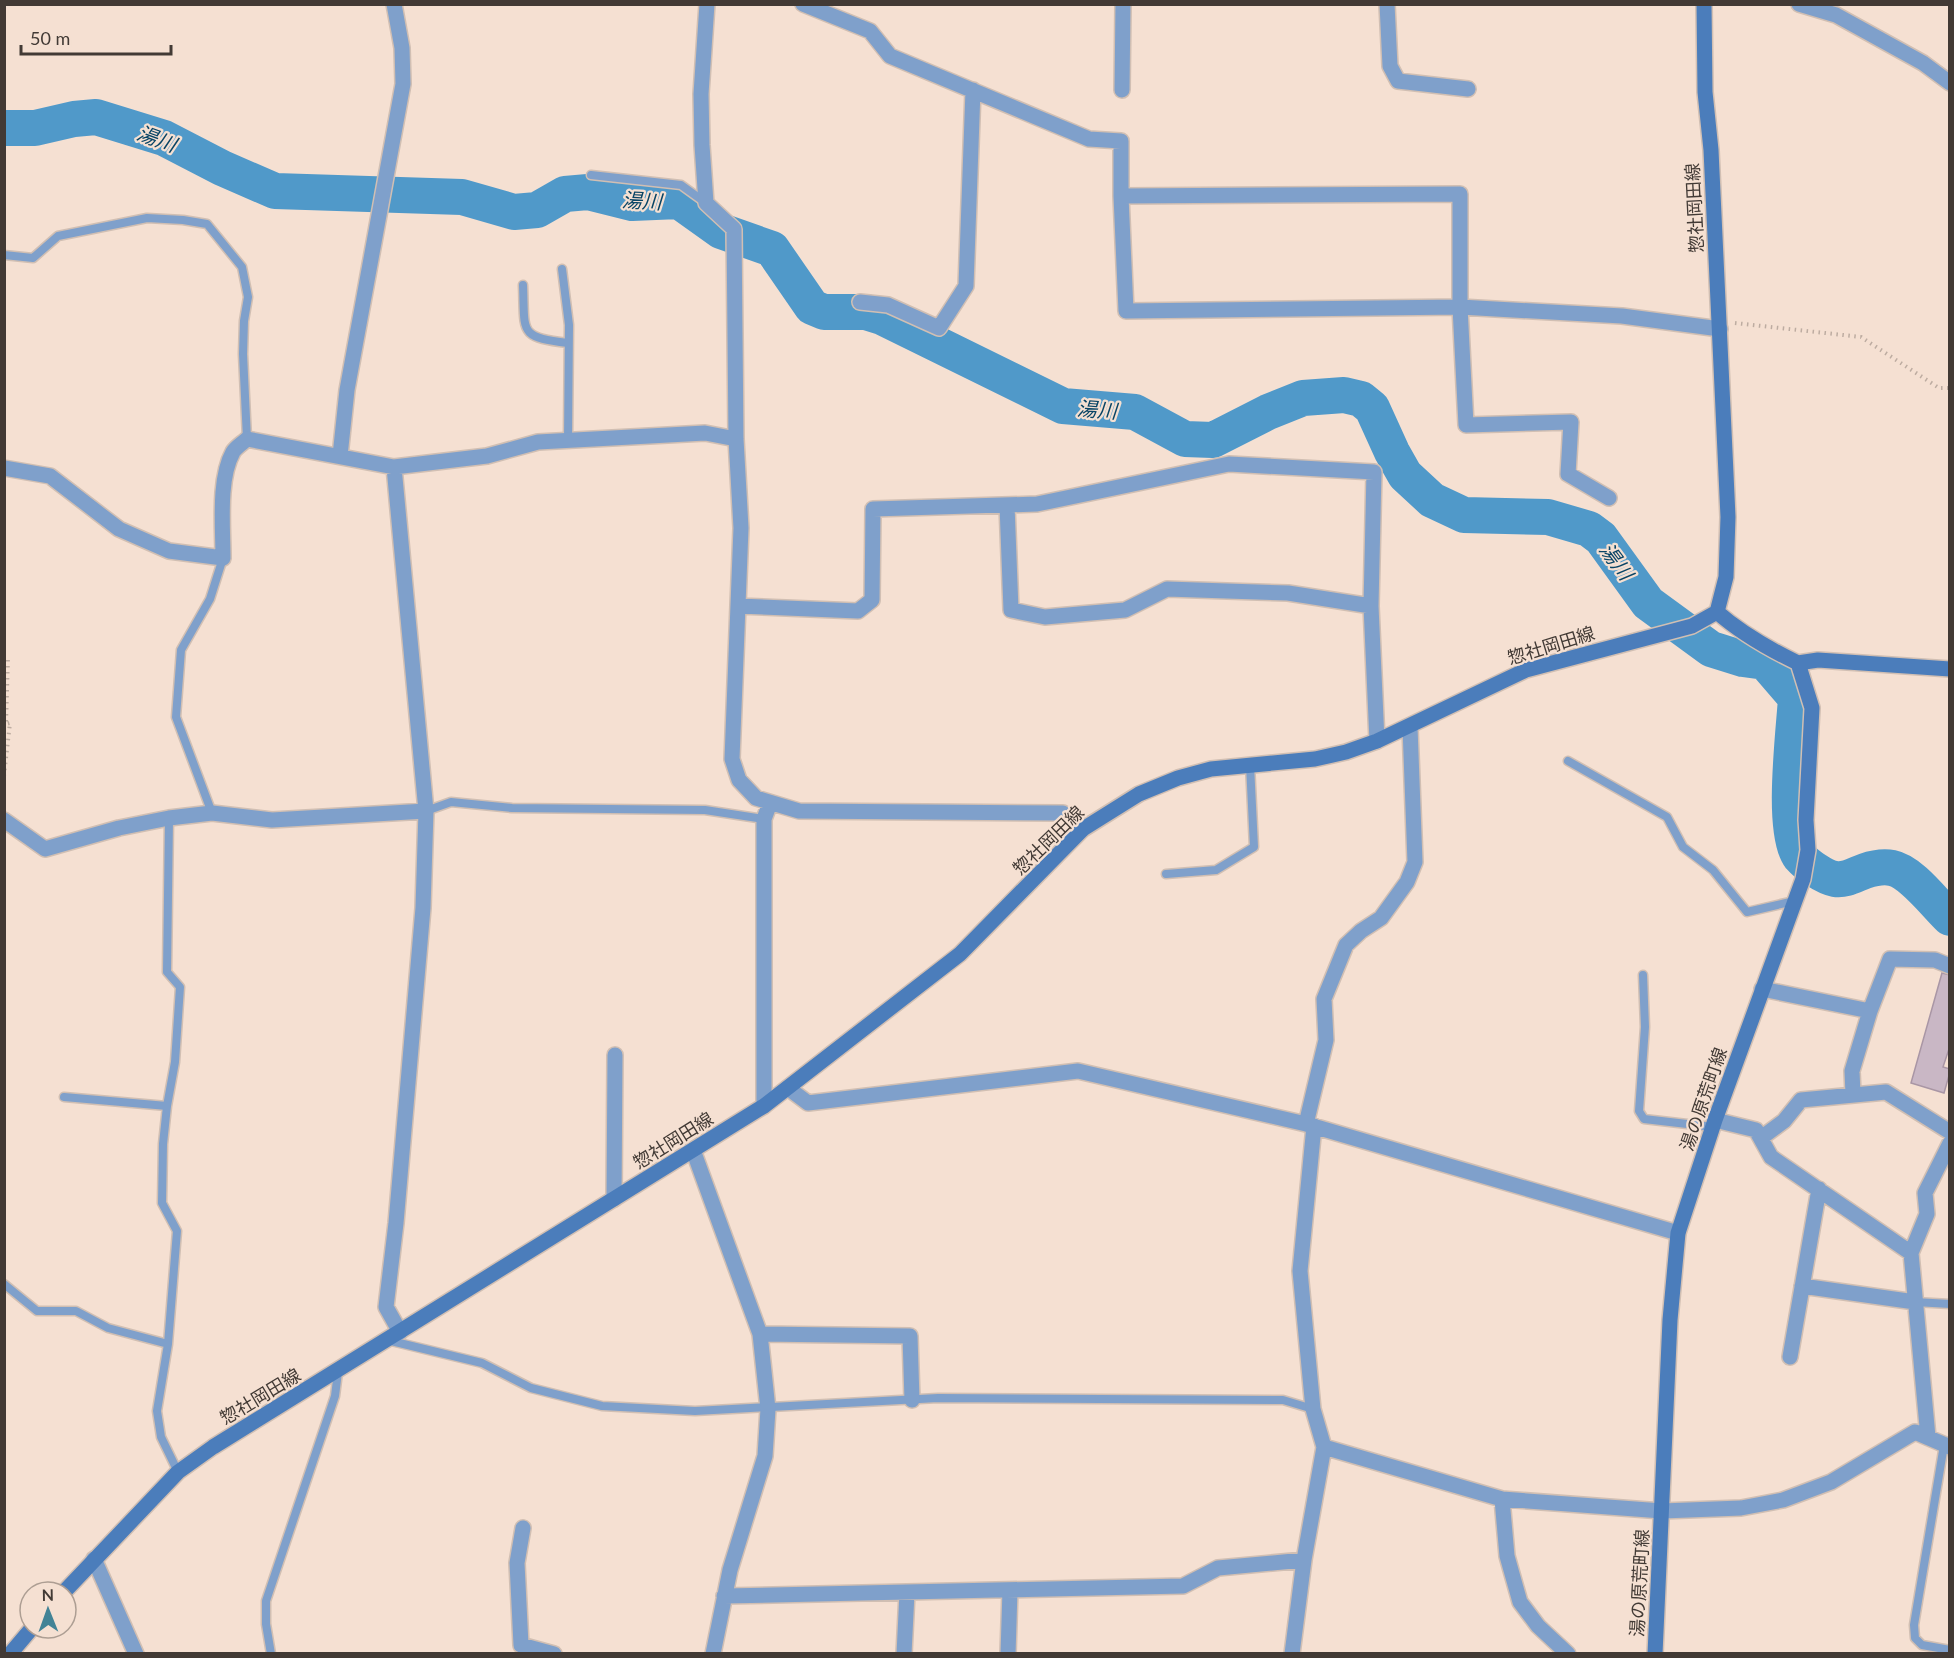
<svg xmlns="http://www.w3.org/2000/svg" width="1954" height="1658" font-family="Lato,'Noto Sans JP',sans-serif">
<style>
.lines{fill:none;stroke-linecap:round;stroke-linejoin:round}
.river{stroke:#5099c9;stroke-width:36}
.building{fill:#c9b7c5;stroke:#a996a5;stroke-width:1.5}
.lane-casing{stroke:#d1bfb3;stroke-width:11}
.street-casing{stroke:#d1bfb3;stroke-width:18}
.secondary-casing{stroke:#d1bfb3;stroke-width:18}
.path{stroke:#bdaca1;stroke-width:4;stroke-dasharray:1.5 4.5;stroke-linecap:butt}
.lane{stroke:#7fa0cb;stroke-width:8}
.street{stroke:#7fa0cb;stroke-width:15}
.secondary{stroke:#4b7dbb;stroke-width:15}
.labels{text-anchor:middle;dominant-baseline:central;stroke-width:4.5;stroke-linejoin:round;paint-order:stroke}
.street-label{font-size:18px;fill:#423a35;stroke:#f5e0d2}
.water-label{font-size:20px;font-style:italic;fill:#094465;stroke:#f5e0d2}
</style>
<rect width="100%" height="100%" fill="#f5e0d2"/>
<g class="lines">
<path class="river" d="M4 128H35L74 119 96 117 164 138 222 168 275 191 462 197 514 212 537 210 565 194 588 192 632 203 679 201 721 231 772 249 812 307 824 312H866L882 317 1063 406 1135 412 1185 439 1213 440 1268 412 1303 398 1344 395 1361 399 1372 408 1392 452 1405 475 1432 500 1464 515 1548 517 1589 529 1601 538 1648 603 1711 649 1743 659 1765 662 1796 698C1794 731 1781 833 1800 857 1807 865 1824 877 1835 879 1845 881 1856 874 1865 871 1874 868 1882 866 1892 868 1912 872 1935 904 1950 918"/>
</g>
<path class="building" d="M1942 973 1950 975V1046L1943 1067 1950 1069V1072L1944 1093 1911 1083Z"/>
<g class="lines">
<g class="lane-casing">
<path id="lane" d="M591 175 681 185 706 203
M4 255 33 258 58 236 147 218 183 220 207 224 242 267 248 297 244 321 243 354 247 439
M562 269 569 325 568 440
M523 285C525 333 518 337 568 343
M1568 761 1667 817 1683 847 1713 870 1747 912 1794 901
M426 811 451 802 512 808 705 810 764 819
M212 813 176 717 181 650 210 599 223 558
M1166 874 1216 870 1254 847 1250 765
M1643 975 1645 1027 1639 1111 1644 1119 1713 1127
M64 1097 167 1106 163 1144 162 1203 177 1231 168 1344
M167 1106 175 1062 180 987 167 972 169 818
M4 1284 37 1311H76L108 1328 168 1344 157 1411 161 1437 178 1472
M1915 1302 1950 1304
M387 1340 482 1363 531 1388 602 1406 695 1411 938 1398 1283 1400 1313 1409
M1944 1445 1914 1625 1915 1638 1922 1645 1950 1650
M271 1654 266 1624V1601L335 1396 338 1372"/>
</g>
<g class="street-casing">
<path id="street" d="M707 4 701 94 702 145 706 203 734 229 736 439 741 528 732 759 739 780 756 798 799 811 1063 813 1083 829
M803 4 870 31 890 56 1089 139 1121 141V196L1126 311 1460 307 1622 316 1720 329
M1387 4 1390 66 1398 81 1468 89
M1799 4 1836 15 1923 63 1950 83
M1122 90 1123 4
M1121 196 1460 194V307L1466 425 1571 422 1568 474 1609 498
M860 302 888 305 939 328 966 286 973 90
M340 456 347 390 403 84 402 48 394 4
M394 467 426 811 423 908 396 1223 386 1307 400 1332
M4 468 50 476 119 529 169 551 223 558C223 527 218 479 233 452 236 447 243 443 247 439L394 467 487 456 538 442 705 433 736 439
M1007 505 1011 610 1045 617 1125 610 1167 589 1288 593 1371 606
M738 606 858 611 872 600 873 509 1037 504 1229 464 1374 472 1371 606 1377 741
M4 820 45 849 119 828 169 818 212 813 272 820 426 811
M1762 989 1870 1011
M788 1088 808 1103 1078 1071 1306 1124 1678 1233
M1853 1094 1852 1071 1870 1011 1890 959 1935 960 1950 966
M764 1106V819L770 803
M1715 1120 1756 1130 1771 1157 1911 1253 1928 1437
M1306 1124 1326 1040 1324 999 1346 945 1361 931 1381 918 1407 882 1415 862 1410 727
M1761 1138 1784 1121 1801 1100 1886 1092 1950 1132
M693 1150 760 1334 768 1409 765 1456 730 1570 713 1654
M614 1199 615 1055
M1911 1253 1927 1214 1925 1193 1950 1143
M1802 1286 1915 1302
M760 1334 910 1336 912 1400
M1790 1357 1819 1189
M1324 1447 1502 1499 1662 1511 1741 1508 1783 1500 1831 1482 1915 1432 1950 1447
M1502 1499 1507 1556 1520 1602 1538 1626 1568 1654
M523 1528 517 1563 521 1645 554 1654
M94 1559 136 1654
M724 1596 1183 1586 1218 1568 1304 1560
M904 1654 907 1593
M1008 1654 1010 1590
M1292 1654 1304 1560 1324 1447 1313 1409 1300 1271 1314 1126"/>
</g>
<g class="secondary-casing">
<path id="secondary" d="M1798 663 1818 660 1950 669
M64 1592 178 1472 213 1447 764 1106 960 954 1083 829 1139 794 1178 778 1211 769 1315 759 1346 752 1377 741 1526 670 1692 626 1717 612 1726 577 1728 517 1711 150 1705 92 1704 4
M10 1654 32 1628
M1655 1654 1670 1320 1678 1233 1715 1120 1803 879 1808 850 1806 820 1812 708 1798 663C1769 649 1742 634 1717 612"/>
</g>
<path class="path" d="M1735 323 1861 337 1939 388H1950
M4 776 10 723 6 724 8 657"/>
<use href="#lane" class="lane"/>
<use href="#street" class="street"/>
<use href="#secondary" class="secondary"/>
</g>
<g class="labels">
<g class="street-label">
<text transform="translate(1694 208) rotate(-93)">惣社岡田線</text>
<text transform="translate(1551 645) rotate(-17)">惣社岡田線</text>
<text transform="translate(1048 840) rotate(-44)">惣社岡田線</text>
<text transform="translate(1703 1099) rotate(-71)">湯の原荒町線</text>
<text transform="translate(673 1140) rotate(-32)">惣社岡田線</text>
<text transform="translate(260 1396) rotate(-31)">惣社岡田線</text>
<text transform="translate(1639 1583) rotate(-87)">湯の原荒町線</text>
</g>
<g class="water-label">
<text transform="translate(157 138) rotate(20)">湯川</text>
<text transform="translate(642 200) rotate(3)">湯川</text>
<text transform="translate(1097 409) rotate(4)">湯川</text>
<text transform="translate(1617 561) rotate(53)">湯川</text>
</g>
</g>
<rect width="1954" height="1658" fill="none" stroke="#423a35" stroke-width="12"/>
<g transform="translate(48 1610) rotate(359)"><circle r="28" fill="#f5e0d2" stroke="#ad9e93" stroke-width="1.5"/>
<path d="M0-4.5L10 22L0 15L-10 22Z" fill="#428396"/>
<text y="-9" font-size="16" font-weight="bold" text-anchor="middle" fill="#423a35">N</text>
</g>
<path d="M21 45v9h150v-9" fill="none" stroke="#423a35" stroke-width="3"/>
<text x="30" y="45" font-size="18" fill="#423a35" stroke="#f5e0d2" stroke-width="4.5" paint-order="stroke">50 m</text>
</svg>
